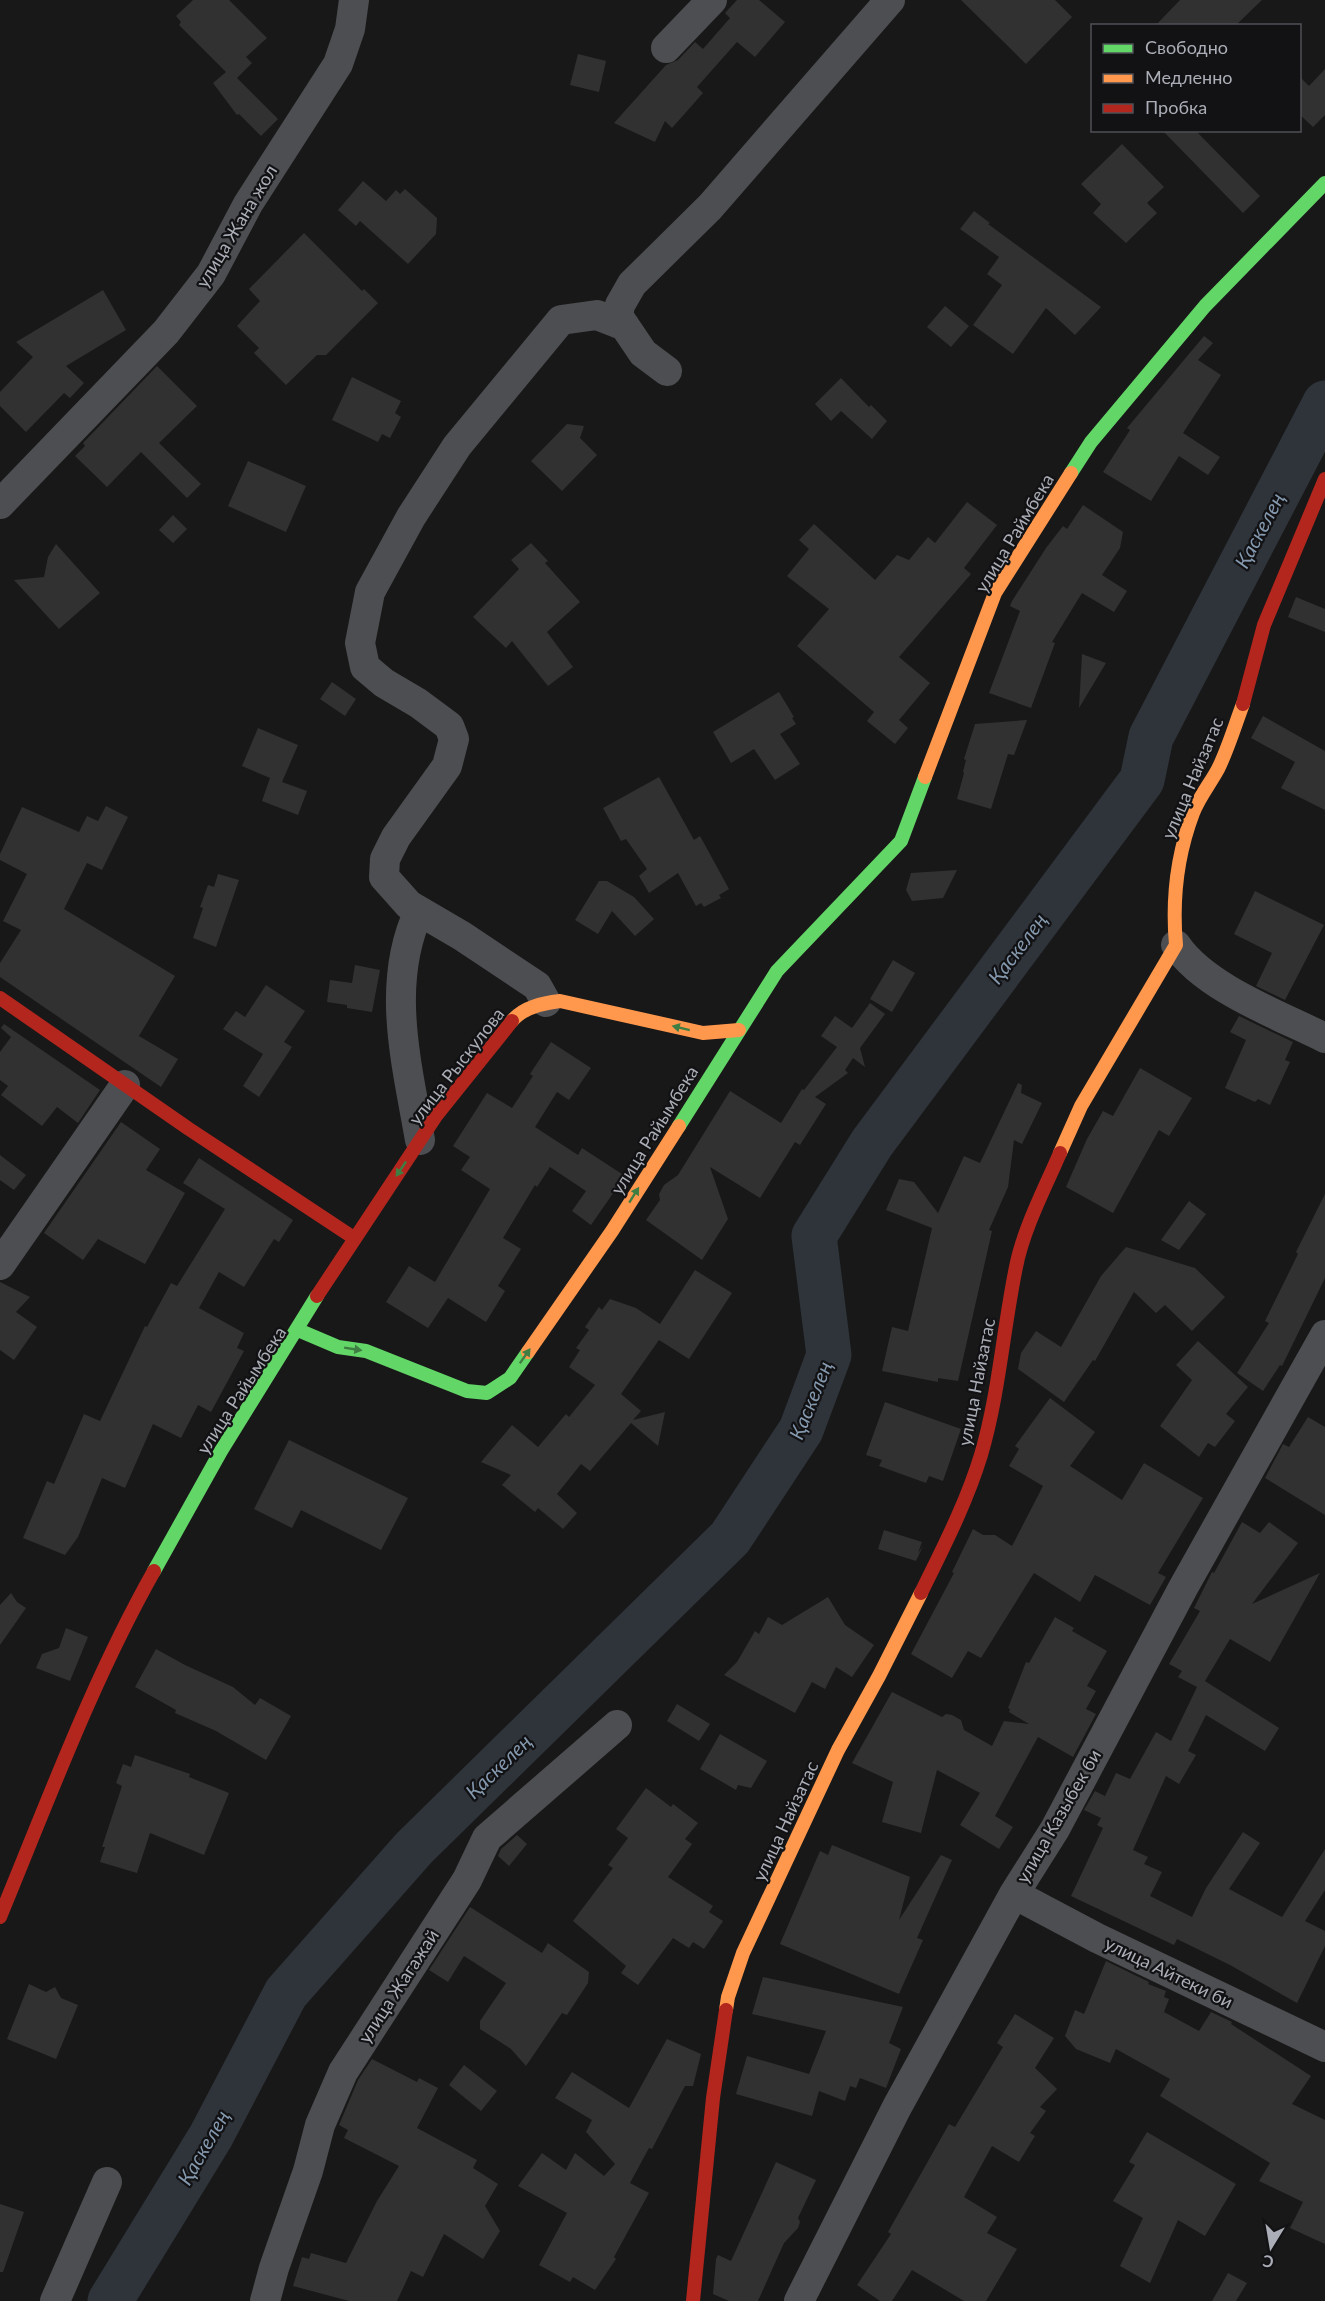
<svg xmlns="http://www.w3.org/2000/svg" width="1325" height="2301" font-family="Lato,sans-serif">
<style>
.lines{fill:none;stroke-linecap:round;stroke-linejoin:round}
.river{stroke:#2f343b;stroke-width:45}
.building{fill:#313132}
.street{stroke:#4d4e51;stroke-width:30}
.fast{stroke:#63d668;stroke-width:14}
.slow{stroke:#ff974d;stroke-width:14}
.jam{stroke:#b3261e;stroke-width:14}
.oneway{fill:#3f7e42}
.labels{text-anchor:middle;dominant-baseline:central;stroke-width:4.5;stroke-linejoin:round;paint-order:stroke}
.street-label{font-size:18px;fill:#abaeb7;stroke:#121214}
.water-label{font-size:20px;font-style:italic;fill:#8599af;stroke:#121214}
</style>
<rect width="100%" height="100%" fill="#181818"/>
<g class="lines">
<path class="river" d="M110 2301 211 2136 286 1993 414 1848 730 1538 801 1430 829 1355 814 1236 872 1143 1142 780 1151 737 1325 403"/>
</g>
<path class="building" d="M193 0H229L267 38 246 57 252 63 237 78 278 119 261 136 239 114 237 115 213 83 226 72 179 25 181 22 176 16Z
M737 0H759L785 22 755 57 737 42 697 87 703 93 672 128 665 121 655 142 614 123 666 65 678 60 695 42 703 49 730 18 725 13Z
M961 0H1055L1072 17 1026 64Z
M1180 0H1262L1235 26H1155Z
M578 54 606 61 599 92 570 85Z
M1325 69V115L1313 127 1299 114V76L1309 86Z
M1162 130H1195L1260 196 1243 213Z
M1122 144 1164 187 1147 203 1157 213 1126 243 1093 213 1101 204 1081 184Z
M363 181 386 201 396 190 400 194 405 189 437 218 436 234 408 264 360 221 356 226 338 210Z
M974 211 990 223 988 224 1101 307 1075 335 1046 308 1013 354 973 325 1002 285 987 274 999 257 960 229Z
M304 233 362 291 364 289 378 303 326 355H317L286 385 254 353 259 348 237 326 260 301 249 289Z
M103 290 126 330 66 366 84 383 70 398 64 393 26 432 0 406V392L33 357 16 342Z
M945 306 969 326 951 347 927 327Z
M1204 336 1213 343 1198 360 1221 375 1183 433 1220 457 1208 475 1179 456 1151 501 1103 472 1130 430 1127 428Z
M157 366 197 406 159 443 201 484 187 498 141 452 107 487 75 456 85 446 83 443Z
M352 377 401 401 395 413 401 417 390 438 382 434 378 442 332 420Z
M841 378 869 407 871 405 887 421 872 439 841 411 831 421 815 404Z
M567 424 584 426 580 438 597 455 562 491 531 461Z
M248 461 306 486 286 532 228 506Z
M967 502 997 525 964 568 971 574 899 657 930 683 899 720 908 728 895 744 867 721 874 712 797 646 829 609 787 576 809 549 799 540 814 524 875 580 897 555 909 560 928 537 935 543Z
M1083 505 1123 532 1120 548 1102 575 1127 591 1114 612 1082 593 1052 642 1055 643 1031 708 989 693 1020 611 1010 606 1012 601 1046 548 1063 526 1067 529Z
M173 515 187 529 173 543 159 530Z
M531 543 548 561 545 563 580 602 547 632 573 667 548 686 512 641 506 648 473 617 519 569 511 560Z
M56 544 100 593 59 629 14 580 44 577 48 557Z
M1296 597 1325 609V632L1288 617Z
M1082 654 1106 663 1079 708Z
M332 682 356 699 345 716 320 699Z
M779 692 794 717 792 718 796 724 780 734 800 764 775 780 754 749 731 763 713 732Z
M1263 716 1325 751V810L1281 788 1295 762 1251 738Z
M1027 720 1014 755 1008 754 991 809 957 799 964 773 963 772 966 760 964 759 975 724Z
M258 728 298 745 282 782 307 791 298 815 262 801 270 778 242 766Z
M659 777 694 840 700 836 729 889 719 895 721 898 704 907 701 903 696 906 678 873 649 893 639 876 647 869 626 839 621 841 603 808Z
M106 806 128 817 102 870 87 863 64 909 175 976 139 1036 178 1059 161 1087 0 977V963L21 930 3 921 27 874 0 860V854L22 807 79 832 87 816 98 821Z
M957 870 943 898 912 901 906 890 911 873Z
M218 874 239 880 216 947 193 938 203 908 200 907 208 885 214 887Z
M599 881H607L634 897 654 919 635 936 612 911 598 934 575 920Z
M1255 891 1324 925 1285 1000 1256 986 1272 953 1234 934Z
M893 960 915 973 892 1012 870 999Z
M355 965 380 970 372 1012 347 1008V1005L327 1002 330 980 352 983Z
M266 985 305 1011 284 1042 292 1047 259 1097 243 1086 263 1054 223 1029 236 1011 245 1017Z
M870 1003 885 1014 860 1048 865 1067 853 1058 845 1070 848 1073 815 1097 826 1104 800 1145 795 1142 760 1198 710 1167 728 1219 702 1260 646 1220 660 1200 659 1194 664 1185 678 1175 730 1091 781 1123 802 1089 804 1090 837 1047 821 1036 835 1016 852 1028Z
M1239 1016 1293 1042 1285 1060 1290 1062 1270 1105 1258 1099 1255 1102 1225 1088 1246 1040 1230 1032Z
M4 1024 100 1090 78 1123 57 1107 42 1126 1 1095 8 1086 0 1080V1052L11 1037 1 1028Z
M551 1042 591 1068 569 1100 557 1092 535 1127 578 1155 582 1148 625 1176 591 1225 572 1211 586 1191 550 1167 537 1187 535 1185 503 1238 521 1249 498 1286 505 1291 486 1322 448 1298 428 1328 386 1302 409 1266 435 1282 490 1189 461 1170 470 1157 453 1146 487 1093 512 1108 533 1076 530 1074Z
M1140 1068 1192 1098 1169 1136 1159 1130 1113 1213 1066 1187 1087 1139 1103 1111 1113 1116Z
M1018 1083 1022 1085 1021 1093 1042 1103 1022 1144 1014 1140 1008 1187 989 1230 992 1231 958 1381 938 1378V1382L882 1371 892 1327 908 1331 932 1228 886 1210 899 1179 914 1182 938 1213 964 1156 980 1163Z
M121 1122 160 1149 146 1170 185 1193 145 1264 98 1239 83 1260 44 1233Z
M0 1155 26 1175 14 1190 0 1180Z
M199 1158 293 1220 279 1242 274 1239 244 1287 219 1272 199 1308 244 1333 237 1348 244 1351 211 1412 198 1405 181 1438 153 1424 125 1488 102 1478 78 1537 65 1555 23 1538 47 1481 54 1484 84 1414 100 1421 145 1326 147 1327 171 1283 177 1286 225 1209 183 1183Z
M1325 1194V1278L1282 1366 1280 1365 1263 1391 1237 1373 1269 1323 1265 1321 1298 1254 1296 1252Z
M1189 1201 1206 1214 1179 1250 1161 1240Z
M1126 1247 1195 1268 1225 1297 1192 1331 1165 1305 1156 1313 1134 1292 1095 1361 1093 1360 1064 1402 1018 1369 1021 1353 1036 1331 1061 1347 1101 1276Z
M695 1270 732 1293 689 1359 659 1340 621 1394 641 1411 633 1420 665 1412 658 1446 631 1423 590 1471 581 1464 557 1494 577 1513 563 1529 538 1508 535 1512 502 1485 511 1475 481 1462 512 1425 538 1447 566 1414 569 1417 595 1385 569 1367 580 1350 576 1348 589 1330 585 1327 599 1307 602 1310 610 1299 636 1308 660 1324Z
M0 1282 30 1297 16 1312 37 1327 14 1360 0 1350Z
M1198 1341 1248 1387 1226 1414 1235 1421 1215 1447 1208 1443 1199 1457 1160 1426 1192 1380 1176 1365Z
M1050 1398 1095 1432 1070 1466 1122 1500 1144 1463 1203 1498 1158 1573 1166 1577 1150 1605 1095 1575 1080 1602 1034 1573 981 1658 968 1651 952 1678 911 1654 954 1573 952 1572 973 1529 983 1535H995L1012 1546 1043 1486 1009 1466 1019 1449 1015 1446Z
M885 1402 961 1429 943 1481 929 1476 926 1483 879 1466 882 1460 866 1455Z
M1308 1417 1325 1427V1515L1265 1478 1283 1444 1289 1447Z
M289 1440 408 1498 381 1550 301 1510 292 1528 254 1509Z
M1242 1522 1260 1533 1269 1522 1298 1543 1252 1604 1320 1573 1270 1662 1230 1639 1205 1681 1279 1728 1265 1751 1206 1715 1188 1751 1196 1755 1179 1784 1166 1776 1133 1850 1148 1857 1144 1864 1162 1872 1150 1896 1192 1917 1206 1888 1243 1832 1260 1843 1229 1889 1282 1917 1325 1849V1890L1305 1921 1325 1931V1946L1297 2003 1230 1965 1177 1939 1174 1945 1071 1896 1103 1828 1097 1825 1101 1818 1084 1810 1095 1791 1105 1796 1116 1773 1130 1779 1156 1732 1171 1741 1197 1687 1178 1677 1182 1671 1169 1664 1200 1611 1194 1608 1212 1572 1214 1573Z
M884 1530 922 1542 918 1553 923 1546 916 1561 878 1549Z
M11 1593 17 1602 26 1608 0 1645V1605Z
M828 1597 845 1625 874 1645 852 1677 836 1667 825 1689 812 1682 795 1713 724 1675 737 1662 755 1631 759 1634 768 1617 782 1625Z
M1055 1617 1074 1628 1072 1631 1107 1651 1087 1686 1096 1691 1086 1709 1096 1714 1073 1757 1038 1737 995 1816 1013 1827 999 1849 960 1825 980 1793 937 1770 921 1833 882 1822 893 1782 852 1763 892 1692 942 1717 946 1714 952 1715 961 1720 964 1730 992 1746 1004 1721 1029 1724 1009 1712 1010 1709 1008 1708 1026 1662 1029 1663Z
M66 1628 88 1637 70 1681 36 1668 42 1654 59 1648Z
M156 1649 185 1665 233 1687 255 1705 260 1698 291 1716 266 1760 216 1731 175 1713 176 1710 135 1687Z
M677 1704 710 1724 699 1741 667 1721Z
M720 1734 767 1761 751 1788 738 1785 736 1790 700 1769Z
M135 1755 190 1774 189 1777 229 1793 204 1855 150 1833 137 1873 100 1862 105 1847H102L122 1786 116 1783 123 1764 131 1767Z
M646 1788 671 1807 673 1804 698 1823 685 1839 692 1844 668 1877 713 1906 709 1912 723 1921 704 1949 693 1942 689 1948 673 1938 638 1985 621 1973 626 1966 573 1921 613 1868 608 1865 628 1838 616 1829Z
M517 1835 527 1844 509 1866 498 1856 501 1849Z
M832 1845 910 1877 899 1920 941 1855 952 1860 917 1938 923 1940 899 1994 780 1944 820 1851 828 1855Z
M470 1907 542 1953 548 1943 589 1972 588 1983 567 2015 562 2013 526 2066 511 2049 480 2029V2021L506 1983 464 1956 448 1982 429 1970Z
M1106 1961 1149 1982 1148 1984 1166 1991 1164 1997 1169 1999 1164 2012 1199 2031 1211 2012 1232 2022 1231 2024 1311 2076 1292 2104 1325 2120V2244L1290 2228 1303 2202 1259 2181 1270 2163 1160 2096 1170 2079 1116 2049 1110 2063 1076 2049 1065 2036 1075 2010 1084 2014Z
M763 1977 903 2007 889 2043 901 2049 886 2088 860 2078 856 2088 850 2086 845 2101 819 2091 812 2116 736 2094 747 2056 809 2074 826 2031 752 2014Z
M29 1984 46 1992 55 1987 61 1998 78 2005 56 2059 7 2039Z
M1015 2014 1054 2038 1035 2068 1057 2089 1040 2107 1046 2111 1030 2133 1035 2136 1019 2162 992 2146 964 2197 997 2217 987 2233 1017 2249 986 2301H964L912 2270 892 2301H880L857 2285 891 2234 888 2232 949 2124 955 2127 1003 2047 997 2043Z
M667 2039 701 2054 693 2086H685L652 2149 649 2148 630 2183 649 2193 614 2257 616 2259 595 2290 573 2277 570 2282 539 2265 567 2213 518 2186 542 2153 566 2170 575 2153 604 2176 615 2164 586 2132 592 2120 555 2098 572 2072 629 2108Z
M372 2059 417 2082 419 2078 438 2088 417 2128 477 2160 473 2168 498 2184 485 2206 500 2231 483 2259 444 2234 423 2277 411 2271 397 2301H349L293 2286 302 2257 309 2259 311 2253 346 2263 377 2201 399 2166 344 2138 348 2130 339 2125 358 2080Z
M464 2065 497 2091 481 2111 449 2085Z
M1147 2132 1236 2184 1205 2236 1178 2220 1150 2283 1120 2266 1143 2218 1113 2201 1135 2165 1129 2162Z
M776 2162 816 2180 798 2218 800 2222 798 2228 784 2243 758 2301H729L713 2294 716 2259 718 2255 731 2261Z
M0 2204 24 2212 3 2272H0Z
M1228 2273 1247 2283 1236 2301H1212Z"/>
<g class="lines">
<path class="street" d="M666 48 712 0
M667 371 643 353 618 316 620 305 632 284 710 207 890 0
M0 504 166 332 211 274 248 204 338 64 350 29 354 0
M419 911C385 984 407 1064 420 1140
M1176 945C1205 988 1279 1015 1325 1038
M546 1002 537 986 462 936 409 905 384 877 385 859 396 837 447 766 454 739 449 726 418 703 384 683 365 667 360 643 370 592 411 517 457 446 561 320 597 315 625 326
M0 1265 125 1085
M1014 1894 1097 1938 1325 2047
M55 2301 107 2182
M265 2301 274 2268 308 2171 320 2125 343 2072 467 1880 487 1838 617 1725
M799 2301 897 2107 1014 1894 1055 1829 1183 1588 1325 1335"/>
<path class="fast" d="M1071 473 1091 442 1205 306 1325 183
M679 1126 777 971 901 841 925 777
M298 1330 338 1347 366 1351 467 1391 487 1393 510 1378 528 1352
M154 1571 221 1451 317 1296"/>
<path class="slow" d="M925 777 995 593 1071 473
M512 1021C523 1007 543 1003 560 1001L703 1033 739 1030
M1060 1153 1081 1106 1176 945C1172 900 1177 855 1193 813 1199 797 1210 784 1218 769 1228 749 1235 725 1243 704
M528 1352 612 1231 679 1126
M726 2010 728 1997 743 1953 838 1750 879 1676 921 1593"/>
<path class="jam" d="M1243 704 1264 625 1325 479
M0 998 189 1129 354 1238
M317 1296 436 1116 512 1021
M921 1593C943 1548 966 1504 981 1455 999 1394 1003 1330 1016 1267 1023 1230 1045 1188 1060 1153
M0 1917C48 1801 92 1681 154 1571
M693 2301 713 2098 726 2010"/>
</g>
<defs><path id="oneway-solid" d="M-6-.8H1V-3.2L6.5 0L1 3.2V.8H-6Z" transform="scale(1.5)"/></defs>
<g class="oneway">
<use href="#oneway-solid" transform="translate(681 1028) rotate(-166)"/>
<use href="#oneway-solid" transform="translate(401 1169) rotate(124)"/>
<use href="#oneway-solid" transform="translate(634 1195) rotate(-58)"/>
<use href="#oneway-solid" transform="translate(353 1349) rotate(9)"/>
<use href="#oneway-solid" transform="translate(525 1356) rotate(-55)"/>
</g>
<g class="labels">
<g class="street-label">
<text transform="translate(236 226) rotate(-59)">улица Жана жол</text>
<text transform="translate(1014 533) rotate(-59)">улица Раймбека</text>
<text transform="translate(1192 778) rotate(-67)">улица Найзатас</text>
<text transform="translate(456 1066) rotate(-52)">улица Рыскулова</text>
<text transform="translate(654 1130) rotate(-58)">улица Райымбека</text>
<text transform="translate(976 1382) rotate(-79)">улица Найзатас</text>
<text transform="translate(241 1390) rotate(-57)">улица Райымбека</text>
<text transform="translate(1058 1816) rotate(-60)">улица Казыбек би</text>
<text transform="translate(785 1821) rotate(-65)">улица Найзатас</text>
<text transform="translate(1169 1972) rotate(26)">улица Айтеки би</text>
<text transform="translate(398 1986) rotate(-57)">улица Жагажай</text>
</g>
<g class="water-label">
<text transform="translate(1259 530) rotate(-62)">Қаскелең</text>
<text transform="translate(1017 948) rotate(-53)">Қаскелең</text>
<text transform="translate(810 1400) rotate(-68)">Қаскелең</text>
<text transform="translate(498 1766) rotate(-44)">Қаскелең</text>
<text transform="translate(203 2147) rotate(-60)">Қаскелең</text>
</g>
</g>
<rect x="1091" y="24" width="210" height="108" fill="#121214" stroke="#4f5055" stroke-width="1.5"/>
<rect x="1103" y="44" width="30" height="9" fill="#63d668" stroke="#4f5055" stroke-width="1.5"/>
<text x="1145" y="54" font-size="18" fill="#abaeb7">Свободно</text>
<rect x="1103" y="74" width="30" height="9" fill="#ff974d" stroke="#4f5055" stroke-width="1.5"/>
<text x="1145" y="84" font-size="18" fill="#abaeb7">Медленно</text>
<rect x="1103" y="104" width="30" height="9" fill="#b3261e" stroke="#4f5055" stroke-width="1.5"/>
<text x="1145" y="114" font-size="18" fill="#abaeb7">Пробка</text>
<g transform="translate(1271 2247) rotate(191)" stroke="#121214" stroke-width="4.5" paint-order="stroke">
<path d="M0-4.5L10 22L0 15L-10 22Z" fill="#abaeb7"/>
<text y="-9" font-size="16" font-weight="bold" text-anchor="middle" fill="#abaeb7">С</text>
</g>
</svg>
